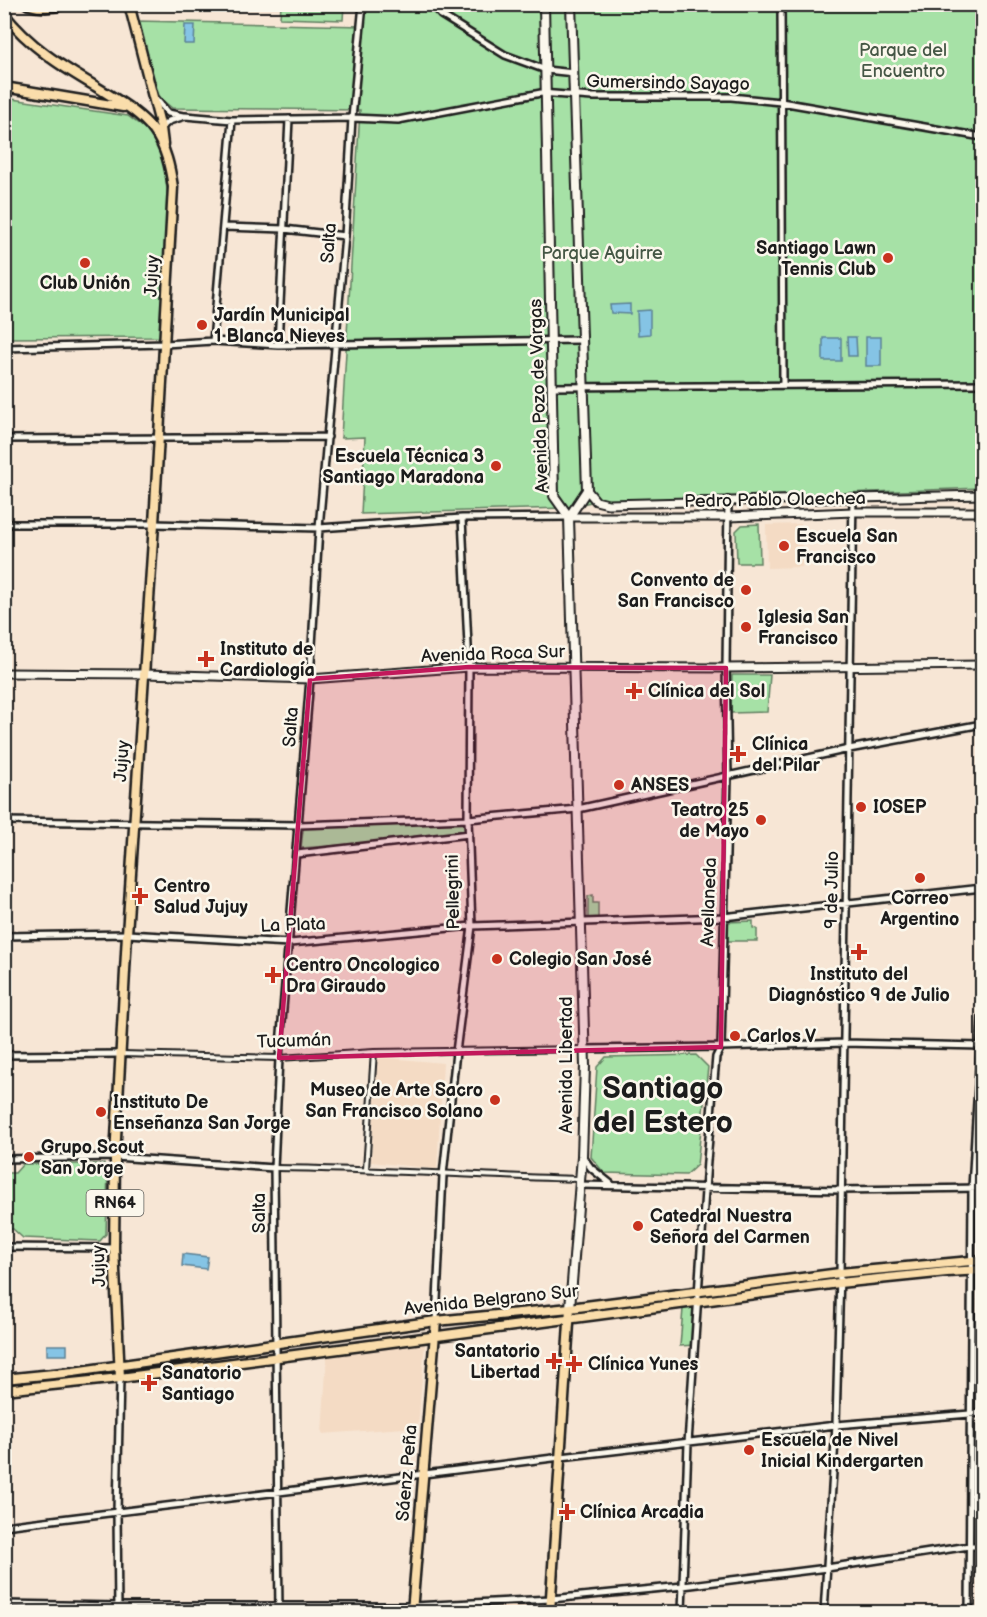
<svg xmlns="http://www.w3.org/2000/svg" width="987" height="1617" font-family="'Balsamiq Sans',sans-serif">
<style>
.built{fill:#f4dbc4}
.green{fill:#a6e1a6;stroke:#617e61;stroke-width:1.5}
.water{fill:#85c4e5;stroke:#5b8195;stroke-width:1.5}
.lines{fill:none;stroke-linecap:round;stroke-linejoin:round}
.pedestrian-casing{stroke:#1c1c1c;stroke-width:8}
.minor-casing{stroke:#1c1c1c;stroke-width:10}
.tertiary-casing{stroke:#1c1c1c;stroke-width:11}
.secondary-casing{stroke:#1c1c1c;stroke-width:12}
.primary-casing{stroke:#1c1c1c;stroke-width:13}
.trunk-casing{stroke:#1c1c1c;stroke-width:14}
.pedestrian{stroke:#fbf7ec;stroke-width:4}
.minor{stroke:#fbf7ec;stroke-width:5}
.tertiary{stroke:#fbf7ec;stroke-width:7}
.secondary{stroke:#fbf7ec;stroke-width:8}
.primary{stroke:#faddab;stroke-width:8}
.trunk{stroke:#faddab;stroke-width:9}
.marked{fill:#c2185b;fill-opacity:0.2;stroke:#c2185b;stroke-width:4.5;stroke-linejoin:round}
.poi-dot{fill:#c8321e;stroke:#fbf7ec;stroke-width:2}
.labels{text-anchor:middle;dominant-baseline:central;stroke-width:5;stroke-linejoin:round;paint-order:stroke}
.shield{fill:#fbf7ec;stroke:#5f5e5a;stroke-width:1.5}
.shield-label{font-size:16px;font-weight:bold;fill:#1c1c1c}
.park-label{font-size:18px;fill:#455745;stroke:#fbf7ec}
.street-label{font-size:18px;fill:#1c1c1c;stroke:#fbf7ec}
.poi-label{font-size:18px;font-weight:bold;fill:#1c1c1c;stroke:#fbf7ec;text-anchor:start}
.town-label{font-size:30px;font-weight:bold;fill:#1c1c1c;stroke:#fbf7ec}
</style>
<rect width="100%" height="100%" fill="#f7e6d5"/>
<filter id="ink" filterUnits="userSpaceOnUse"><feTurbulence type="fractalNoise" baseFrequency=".0167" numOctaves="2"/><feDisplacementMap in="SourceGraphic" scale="12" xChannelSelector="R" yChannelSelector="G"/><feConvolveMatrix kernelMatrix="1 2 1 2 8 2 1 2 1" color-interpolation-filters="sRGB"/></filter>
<g filter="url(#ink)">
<path class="built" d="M801 524 802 567 767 568 766 525Z
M378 1057 443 1063 437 1169 371 1162Z
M425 1342 418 1427 322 1434 327 1354Z
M545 1606 544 1612H422V1608Z"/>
<path class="green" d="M364 4 982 5V488L591 502 564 508 361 514 365 437 341 438 360 110 172 108 161 99 154 85 137 21 362 26Z
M281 5H344L343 20 280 18Z
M5 98 128 116 148 131 163 156 167 190 162 337 5 338Z
M759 524 760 563H737L736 531 742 525Z
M732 675H770L767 712 731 713Z
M468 821 467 836 301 848 304 822Z
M593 895V903H598V919H588V896Z
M753 921V928L757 929V941H727V922Z
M696 1055 708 1067 697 1165 686 1175 604 1173 591 1157 597 1067 606 1057Z
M23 1164H104L108 1168 106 1234 100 1241 23 1238 13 1229H5V1173H15Z
M697 1307 695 1345 680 1346 683 1309Z"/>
<path class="water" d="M185 25H195L194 44H184Z
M630 304V314L611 313 610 305Z
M650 310V334L638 335 637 311Z
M847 337H856L857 356H848Z
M866 337H881V366H866Z
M823 338H841V361H823Z
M183 1254 208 1257 206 1269 182 1266Z
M47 1345H67V1355H47Z"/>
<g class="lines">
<g class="pedestrian-casing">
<path id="pedestrian" d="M121 1054 279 1058 374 1052 584 1049
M274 1168C376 1169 477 1176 579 1179
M366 1169 374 1052"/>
</g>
<g class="minor-casing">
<path id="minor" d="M431 4 441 15 505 55 546 70 574 73
M781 4 783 384
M157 100 168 113 183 116
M161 128 169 121 185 116 232 120 352 118 398 120 541 93 592 97H731L781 102 982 137
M224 227 284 229 345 236
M213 341 232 120
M278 345 289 119
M4 348 165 344 213 341 278 345 580 340
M552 387 982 384
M4 439 328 437
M4 524H154L319 528 462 518 569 517
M4 821 299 825 468 819 578 809 849 749 982 724
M297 854 469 834
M4 936 127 934 290 943 472 926 723 917 982 888
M585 1049 721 1047 844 1043 982 1046
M4 1055 121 1054
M583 1157 591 1168 611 1184
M4 1159 115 1157 274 1168
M579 1185 840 1190 982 1188
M4 1247 114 1248
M436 1321 443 1175 456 1052 472 926 468 819 469 667 462 518
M4 1526 561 1457 836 1425 982 1413
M4 1604 118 1606H413L551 1599 683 1586 827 1568 969 1546H982
M118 1612 117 1512 120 1378
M279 1612 274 1168 279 1058 310 679 319 528 345 236 352 118 363 4
M682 1612 688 1443 707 1161 716 1057 721 1047 728 777 726 668 728 500
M824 1612 836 1425 840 1273 853 497
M969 1612 972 1188 982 1016"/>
</g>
<g class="tertiary-casing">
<path id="tertiary" d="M587 490 596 501 608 504 982 495
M569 517H729L853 512H982
M4 673 145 674 310 679 469 667 726 668 982 665"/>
</g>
<g class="secondary-casing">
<path id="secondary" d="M544 4 554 496 569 517
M569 517 585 1066 582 1156 570 1308
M569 517 587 490 571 4"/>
</g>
<g class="primary-casing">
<path id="primary" d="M129 4 161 128 163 144
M4 14C29 46 61 66 95 86 115 99 139 111 154 131 166 148 170 167 173 187L154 524 127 934 115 1157 114 1248 120 1378
M4 87 123 107
M4 1379 73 1372 436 1321 570 1308 840 1273 982 1260
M4 1390 120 1378 839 1283 947 1272 982 1270
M412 1612 436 1321
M550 1612 570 1308"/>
</g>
<g class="trunk-casing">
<path id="trunk" d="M28 4C40 8 51 8 63 4"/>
</g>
<use href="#pedestrian" class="pedestrian"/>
<use href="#minor" class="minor"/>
<use href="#tertiary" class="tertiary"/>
<use href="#secondary" class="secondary"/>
<use href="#primary" class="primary"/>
<use href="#trunk" class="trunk"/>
</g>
</g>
<path class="marked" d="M469 667 726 668 721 1047 279 1058 310 679Z"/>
<g class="poi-dot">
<circle cx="888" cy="258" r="6"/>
<circle cx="85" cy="263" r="6"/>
<circle cx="202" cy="325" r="6"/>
<circle cx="496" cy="466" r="6"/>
<circle cx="784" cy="546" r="6"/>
<circle cx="746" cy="590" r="6"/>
<circle cx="746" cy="627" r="6"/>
<path d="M203 650h6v6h6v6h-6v6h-6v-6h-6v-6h6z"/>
<path d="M631 682h6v6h6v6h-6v6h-6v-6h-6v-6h6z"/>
<path d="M735 745h6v6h6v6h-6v6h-6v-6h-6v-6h6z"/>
<circle cx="619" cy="785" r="6"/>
<circle cx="861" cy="807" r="6"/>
<circle cx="761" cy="820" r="6"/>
<circle cx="920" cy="878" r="6"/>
<path d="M137 887h6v6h6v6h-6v6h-6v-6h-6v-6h6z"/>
<path d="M856 943h6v6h6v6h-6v6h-6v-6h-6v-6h6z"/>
<circle cx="497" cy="959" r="6"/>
<path d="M270 966h6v6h6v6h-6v6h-6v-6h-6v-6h6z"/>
<circle cx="735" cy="1036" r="6"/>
<circle cx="495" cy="1100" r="6"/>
<circle cx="101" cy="1112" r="6"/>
<circle cx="29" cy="1157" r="6"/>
<circle cx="638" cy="1226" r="6"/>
<path d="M551 1352h6v6h6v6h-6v6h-6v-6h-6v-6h6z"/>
<path d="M571 1355h6v6h6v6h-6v6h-6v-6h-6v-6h6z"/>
<path d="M146 1374h6v6h6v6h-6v6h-6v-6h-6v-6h6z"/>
<circle cx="749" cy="1450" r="6"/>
<path d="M564 1503h6v6h6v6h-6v6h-6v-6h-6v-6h6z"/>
</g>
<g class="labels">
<rect class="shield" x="86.5" y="1190" width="57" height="26" rx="4.5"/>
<g class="shield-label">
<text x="115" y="1203">RN64</text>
</g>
<g class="park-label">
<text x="903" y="50">Parque del<tspan x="903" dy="21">Encuentro</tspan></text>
<text x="602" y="253">Parque Aguirre</text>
</g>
<g class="street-label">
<text transform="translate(668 83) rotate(1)">Gumersindo Sayago</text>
<text transform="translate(329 243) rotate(-86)">Salta</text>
<text transform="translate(152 276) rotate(-87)">Jujuy</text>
<text transform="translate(539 396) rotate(-92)">Avenida Pozo de Vargas</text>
<text transform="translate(775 500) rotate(-1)">Pedro Pablo Olaechea</text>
<text transform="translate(493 654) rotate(-2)">Avenida Roca Sur</text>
<text transform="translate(291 727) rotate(-86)">Salta</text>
<text transform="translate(122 761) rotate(-86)">Jujuy</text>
<text transform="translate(832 890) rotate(-89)">9 de Julio</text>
<text transform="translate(453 892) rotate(-91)">Pellegrini</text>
<text transform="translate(709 902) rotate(-88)">Avellaneda</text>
<text transform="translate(293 925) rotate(-2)">La Plata</text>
<text transform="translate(294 1041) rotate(-2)">Tucumán</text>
<text transform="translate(566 1065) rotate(-90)">Avenida Libertad</text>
<text transform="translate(259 1213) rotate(-90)">Salta</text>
<text transform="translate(99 1266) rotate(-92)">Jujuy</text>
<text transform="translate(491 1300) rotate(-6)">Avenida Belgrano Sur</text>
<text transform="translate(407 1473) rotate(-85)">Sáenz Peña</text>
</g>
<g class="poi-label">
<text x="876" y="248" text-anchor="end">Santiago Lawn<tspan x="876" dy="21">Tennis Club</tspan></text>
<text x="85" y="283" text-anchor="middle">Club Unión</text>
<text x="214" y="315">Jardín Municipal<tspan x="214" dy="21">1 Blanca Nieves</tspan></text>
<text x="484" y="456" text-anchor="end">Escuela Técnica 3<tspan x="484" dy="21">Santiago Maradona</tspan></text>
<text x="796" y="536">Escuela San<tspan x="796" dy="21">Francisco</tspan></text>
<text x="734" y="580" text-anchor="end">Convento de<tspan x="734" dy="21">San Francisco</tspan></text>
<text x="758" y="617">Iglesia San<tspan x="758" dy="21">Francisco</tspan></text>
<text x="220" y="649">Instituto de<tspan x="220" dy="21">Cardiología</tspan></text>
<text x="648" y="691">Clínica del Sol</text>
<text x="752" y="744">Clínica<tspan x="752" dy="21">del Pilar</tspan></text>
<text x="631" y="785">ANSES</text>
<text x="873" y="807">IOSEP</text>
<text x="749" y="810" text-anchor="end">Teatro 25<tspan x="749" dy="21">de Mayo</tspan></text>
<text x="154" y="886">Centro<tspan x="154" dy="21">Salud Jujuy</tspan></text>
<text x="920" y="898" text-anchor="middle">Correo<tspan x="920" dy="21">Argentino</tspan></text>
<text x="509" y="959">Colegio San José</text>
<text x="286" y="965">Centro Oncologico<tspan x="286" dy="21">Dra Giraudo</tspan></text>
<text x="859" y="974" text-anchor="middle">Instituto del<tspan x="859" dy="21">Diagnóstico 9 de Julio</tspan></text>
<text x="747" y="1036">Carlos V</text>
<text x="483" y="1090" text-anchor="end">Museo de Arte Sacro<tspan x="483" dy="21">San Francisco Solano</tspan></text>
<text x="113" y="1102">Instituto De<tspan x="113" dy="21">Enseñanza San Jorge</tspan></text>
<text x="41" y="1147">Grupo Scout<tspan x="41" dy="21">San Jorge</tspan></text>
<text x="650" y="1216">Catedral Nuestra<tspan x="650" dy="21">Señora del Carmen</tspan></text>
<text x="540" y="1351" text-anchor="end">Santatorio<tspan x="540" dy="21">Libertad</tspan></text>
<text x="588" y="1364">Clínica Yunes</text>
<text x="162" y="1373">Sanatorio<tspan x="162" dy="21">Santiago</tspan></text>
<text x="761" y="1440">Escuela de Nivel<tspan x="761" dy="21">Inicial Kindergarten</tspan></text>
<text x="580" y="1512">Clínica Arcadia</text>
</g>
<g class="town-label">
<text x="663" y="1089">Santiago<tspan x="663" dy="34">del Estero</tspan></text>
</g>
</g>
<rect width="987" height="1617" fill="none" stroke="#fbf7ec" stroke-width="24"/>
<rect x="12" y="12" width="963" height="1593" fill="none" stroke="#1c1c1c" stroke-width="2" filter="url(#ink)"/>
</svg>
